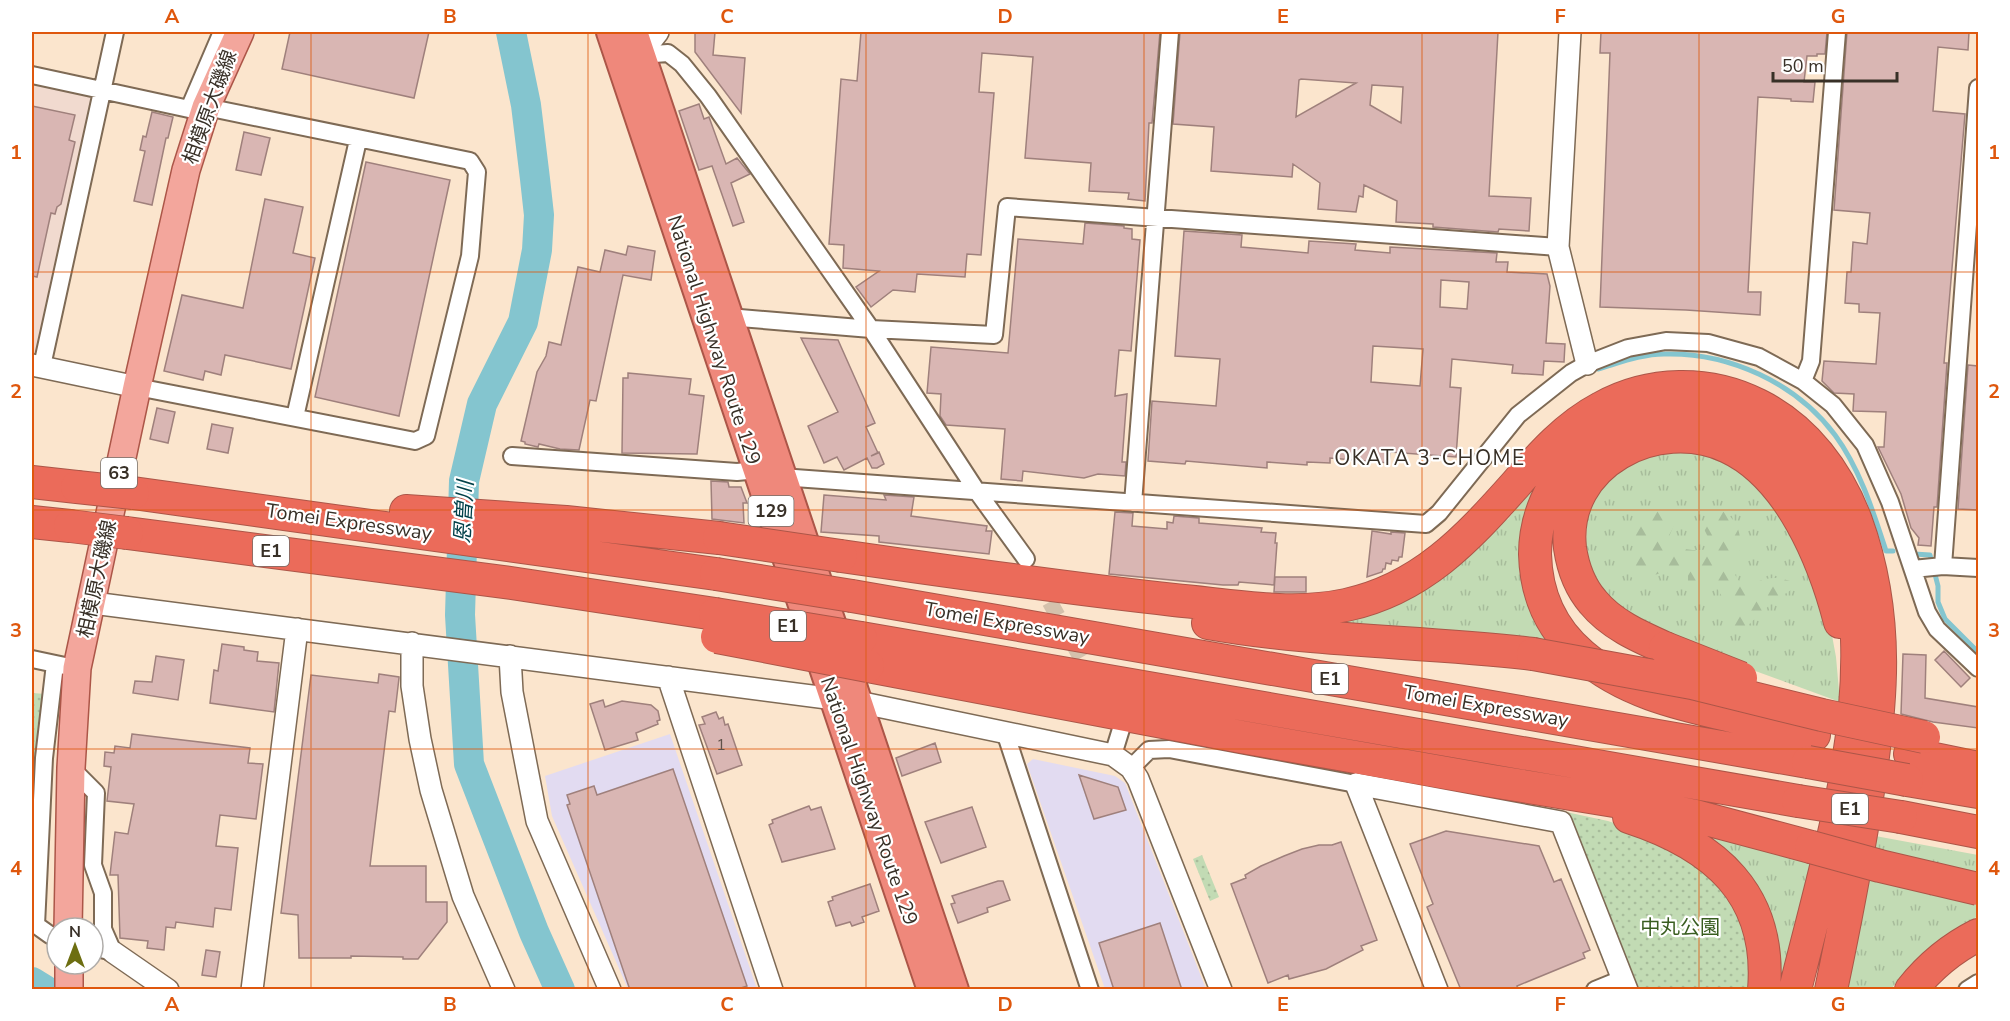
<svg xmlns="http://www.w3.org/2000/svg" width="2010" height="1021" font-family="'Nunito Sans','Noto Sans JP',sans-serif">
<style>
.commercial{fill:#e2dbf1}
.medical{fill:#f1dacf}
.grass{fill:url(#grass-tufts)}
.forest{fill:url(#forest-firs)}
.park{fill:url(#park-dots)}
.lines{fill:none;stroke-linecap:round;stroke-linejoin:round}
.stream{stroke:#84c5cf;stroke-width:5}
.river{stroke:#84c5cf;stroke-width:30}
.building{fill:#d9b6b3;stroke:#9f807c;stroke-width:1.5;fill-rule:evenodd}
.minor-tunnel{stroke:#d4c1ac;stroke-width:16;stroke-dasharray:16 8;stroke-linecap:butt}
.minor-casing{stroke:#7e6a55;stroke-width:20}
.tertiary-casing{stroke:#7e6a55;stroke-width:24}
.primary-casing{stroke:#ac5648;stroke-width:30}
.trunk-casing{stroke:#ac5648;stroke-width:32}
.motorway-casing{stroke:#ac5648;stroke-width:34}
.minor{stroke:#fff;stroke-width:16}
.tertiary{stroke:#fff;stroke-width:21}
.primary{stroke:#f3a69c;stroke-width:27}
.trunk{stroke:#ef887b;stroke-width:28}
.motorway{stroke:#eb6b5a;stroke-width:32}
.motorway-bridge-casing{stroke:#ac5648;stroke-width:34;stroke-linecap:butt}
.motorway-bridge{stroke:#eb6b5a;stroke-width:32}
.grid{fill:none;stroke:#df570d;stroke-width:1.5;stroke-opacity:0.55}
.labels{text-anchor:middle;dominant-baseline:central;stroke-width:4.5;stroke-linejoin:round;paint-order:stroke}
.number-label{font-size:16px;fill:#60524a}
.shield{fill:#fff;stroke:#746e68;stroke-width:1.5}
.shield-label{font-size:18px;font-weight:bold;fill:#383027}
.street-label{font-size:20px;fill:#383027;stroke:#fff}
.park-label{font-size:20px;fill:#395d20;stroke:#fff}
.neighbourhood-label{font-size:21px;letter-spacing:1.5px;fill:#383027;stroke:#fff}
.water-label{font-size:21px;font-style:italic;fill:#014149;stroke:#fff}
.neatline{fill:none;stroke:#df570d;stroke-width:2}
.grid-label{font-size:20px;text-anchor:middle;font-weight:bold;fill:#df570d}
</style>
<defs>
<pattern id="grass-tufts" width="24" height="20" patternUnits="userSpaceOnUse" patternTransform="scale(1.5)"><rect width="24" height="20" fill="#c2dbb4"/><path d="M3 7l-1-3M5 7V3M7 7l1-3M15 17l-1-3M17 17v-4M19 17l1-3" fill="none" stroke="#a7bc9b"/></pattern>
<pattern id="forest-firs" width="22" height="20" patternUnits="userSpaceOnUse" patternTransform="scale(1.5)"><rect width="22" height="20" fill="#c2dbb4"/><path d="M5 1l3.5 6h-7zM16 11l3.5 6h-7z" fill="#a7bc9b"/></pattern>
<pattern id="park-dots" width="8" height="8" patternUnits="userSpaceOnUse" patternTransform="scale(1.5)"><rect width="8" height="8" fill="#c2dbb4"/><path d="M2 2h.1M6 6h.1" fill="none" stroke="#a7bc9b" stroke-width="1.8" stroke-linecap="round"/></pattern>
</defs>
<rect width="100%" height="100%" fill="#fbe5cd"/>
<path class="commercial" d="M670 734 757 989H628L552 816 545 776Z
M1033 759 1115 776 1125 783 1206 989H1105L1027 764Z"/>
<path class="medical" d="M32 82 89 95 93 100 41 348 36 352 32 351Z"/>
<path class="grass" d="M1656 452H1698L1720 460 1742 475 1760 490 1774 507 1795 538 1831 630 1836 657 1840 702 1673 641 1638 623 1604 593 1592 573 1586 544 1587 521 1592 505 1603 486 1618 470Z
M1549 472 1540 486 1561 649 1288 621 1508 519 1535 485Z
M1690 830 1817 859 1784 989H1772Z
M1870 835 1978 855V916C1943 937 1917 957 1891 989L1838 990Z"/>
<path class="forest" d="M1650 507 1672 511 1674 525 1667 541C1681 551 1694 551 1711 549L1709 539 1704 529 1710 511 1719 509C1738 519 1739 529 1742 549L1735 554 1731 568 1743 588C1761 580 1770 574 1790 581L1791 590 1774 601 1744 629 1735 632 1730 625 1731 612 1714 583 1696 584 1688 581V574L1679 569C1665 572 1653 573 1641 583L1631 577C1627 559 1637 547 1632 533L1642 524Z"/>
<path class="park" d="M32 693 46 694 35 813 32 812Z
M1566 812 1608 821 1658 838 1704 866 1753 928V989H1638Z
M1202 855 1219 897 1210 901 1193 859Z"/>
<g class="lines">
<path class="stream" d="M1598 369C1619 363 1642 354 1664 354 1729 352 1796 383 1835 435 1860 469 1873 511 1886 551H1893
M1914 554 1930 555 1938 586V602L1945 619 1978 652"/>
<path class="river" d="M511 32 526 105 535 179 539 215 537 250 523 322 482 404 464 481 460 615 469 764 534 932 560 990
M32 982 45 990"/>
</g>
<path class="building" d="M290 32H429L414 98 282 69Z
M695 32H715L713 55 745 58 741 113 695 52Z
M861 32H1160L1152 123H1149L1145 201 1128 199 1129 193 1089 191 1091 163 1025 158 1033 57 982 53 979 92 994 93 981 255 967 254 965 277 917 274 915 292 893 290 871 307 856 287 879 271 843 268 844 245 829 244 841 79 857 81Z
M1180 32H1498L1489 196 1531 198 1529 231 1499 229 1498 232 1433 227V224L1396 222 1397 201 1364 185 1363 197 1359 196 1356 212 1318 209 1320 183 1293 164 1292 177 1211 171 1214 127 1173 124ZM1301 79 1356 83 1296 117 1299 80ZM1372 85 1403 87 1401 123 1370 105Z
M1601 32H1827L1825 54H1817V56H1807L1804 82H1815L1813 102 1791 101V99L1758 97 1748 292H1761L1760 315 1686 310 1600 307 1610 53H1600Z
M1847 32H1969L1968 50 1938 47 1936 73 1933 111 1965 114 1944 363H1947L1937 507H1934L1931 546 1918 545 1919 538 1911 528 1901 494 1878 447H1884L1886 412 1853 411 1854 394 1834 393 1822 381 1824 361 1876 364 1880 313 1859 312V304L1845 303 1847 272H1851L1853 242 1867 244 1870 213 1834 210Z
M699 104 704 119 709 117 726 164 737 158 750 174 731 183 744 222 733 226 712 166 699 170 679 111Z
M32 106 75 115 69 140 75 142 61 204 57 207 55 214 51 213 37 277 32 276Z
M152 112 173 117 168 138H166L152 205 134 201 145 151 140 150 143 136 146 137Z
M244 132 270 138 261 175 236 170Z
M366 162 450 180 399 416 315 397Z
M265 199 303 207 293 253 315 258 291 369 225 355 221 375 205 371 203 380 164 371 182 295 243 308Z
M1085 223 1124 226V228L1132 229V239L1140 240 1131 351 1119 350 1115 396 1127 394 1122 462H1126L1125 476 1098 474 1084 478 1023 471 1022 481 1001 479 1005 429 946 425 940 416 941 394 927 393 931 347 1008 353 1018 239 1083 244Z
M1184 231 1242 235 1241 247 1308 253 1309 241 1356 244 1355 250 1390 253V247L1497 253 1496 262H1508L1507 272 1547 274 1550 286 1546 343 1565 344 1564 362 1544 361 1543 375 1512 373 1513 365 1452 359 1450 387 1461 388 1456 457 1390 452 1389 463 1330 458V463L1307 462V465L1267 462V468L1186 461 1185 464 1148 461 1152 401 1216 406 1220 359 1175 356ZM1441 280 1469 282 1467 309 1440 307ZM1373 346 1423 349 1420 386 1371 382Z
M628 246 655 251 651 280 623 275 596 401 590 400 579 450 560 449 539 444 538 447 525 444V442L521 441 537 372 546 356 549 342 561 345 578 267 600 272 605 250 626 255Z
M801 338 838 340 875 423 866 427 878 453 871 456 879 452 884 464 877 468H872L867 458 844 470 837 457 824 463 808 426 838 412Z
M1968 365 1978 366V510L1958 509Z
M628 373 691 379 689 394 704 396 697 454 622 453 623 378H628Z
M157 408 175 412 168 443 150 439Z
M212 424 233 428 228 453 207 449Z
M711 481 728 482 729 487H741L747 503H743L744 523 712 519Z
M824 495 886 500 884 495 914 497 911 516 987 526 986 531H992L989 554 879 542V536L821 532Z
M1115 512 1133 513 1132 526 1167 529V522L1173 523 1174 516 1199 518V523L1262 528 1261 532 1276 533 1275 543H1277L1274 585 1239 582 1238 585H1223L1109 574Z
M1372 531 1391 534V532L1405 533 1402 557H1399L1398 561 1392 560 1391 564 1386 563 1385 569H1383L1382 572 1367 577Z
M1275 577H1306V592H1274Z
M222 644 244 647V650L258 652 257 661 279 663 274 712 210 703 214 670 218 671Z
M1944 651 1970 678 1961 687 1935 660Z
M1903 654 1926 655 1925 698 1978 707V728L1933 722 1901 714Z
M156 656 184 660 178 700 133 693 135 681 152 682Z
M379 674 399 677V678L395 712 389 711 370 866H426V902H447V922L418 959H403V957L351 956V958H299L298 915 281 913 311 675 378 683Z
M603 700 605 707 622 701 651 705 658 711 660 720 657 721 658 724 636 733 638 740 605 750 590 704Z
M716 712 719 719 723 717 725 725 728 724 742 765 717 774 699 725 705 724 702 717Z
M132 734 250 748 248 763 263 764 256 819 220 815 216 846 238 848 231 910 215 908 213 927 176 922 175 928 166 927 164 950 147 948 148 941 120 938 118 875H110L115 832 128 834 134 804 107 801 111 767 104 766 105 752 114 753 115 746 130 748Z
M935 743 941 762 902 776 896 758Z
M673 769 747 986 735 990H630L567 805 570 804 567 795 594 786 597 795Z
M1079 775 1118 787 1126 810 1094 819Z
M809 806 811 810 821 807 835 849 782 862 769 825 773 823 772 820Z
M972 807 986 847 941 863 925 822Z
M1446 831 1539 846 1554 882 1561 879 1590 950 1583 953 1585 958 1517 986 1518 990H1461L1427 907 1433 904 1410 844Z
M1341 842 1377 940 1361 946 1363 950 1326 969 1289 979 1288 975 1268 983 1231 884 1246 878 1245 875 1261 866 1284 856 1302 849 1319 845H1332Z
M998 881H1003L1010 900 987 908 988 912 958 923 951 904 955 903 952 896Z
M870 884 879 911 862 917 864 922 852 926 850 922 836 926 828 902 833 900 832 897Z
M1160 923 1182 990H1114L1099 943Z
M206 950 220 952 216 977 202 975Z"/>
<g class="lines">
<path class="minor-tunnel" d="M1038 581 1093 679"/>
<g class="minor-casing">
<path id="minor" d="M640 55 668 53 682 64 708 96 871 329 976 490 1026 559
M32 75 189 109 206 107 470 161 477 172 470 256 426 436 415 441 137 387
M189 109 222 32
M728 317 871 329 994 335 1007 207 1558 247
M42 366 115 32
M1803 381 1811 361 1837 32
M295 417 358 140
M512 456 737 472 758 470
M781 477 1426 524 1439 513 1518 415 1571 373 1587 364 1628 348 1666 341 1708 343 1759 357 1803 381 1833 405 1865 445 1890 502 1927 612 1937 629 1978 668
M1133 503 1170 32
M1943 566 1978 88
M1913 569 1943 566 1978 568
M32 659 65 666
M1005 732 1090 990
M1113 755 1121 729
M71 768 96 793 93 865 103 893V929L113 952
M1131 768 1149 750 1169 749 1356 784
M50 935 36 925 44 758 55 664
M93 947 113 952
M1595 990 1622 979
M1967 990 1978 983"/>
</g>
<g class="tertiary-casing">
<path id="tertiary" d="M1570 32 1558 247 1587 364
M629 58 640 55 658 32
M32 365 137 387
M93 603 858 702 1113 755 1131 768 1138 779 1221 990
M412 643V686L420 739 431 790 463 896 504 990
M510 656 512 692 537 821 610 990
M668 677 772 990
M1356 784 1561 822 1627 990
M1356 784 1437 990
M113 952 168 990
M252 990 297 629"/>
</g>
<g class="primary-casing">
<path id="primary" d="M68 928 71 768 77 668 137 387 186 170 206 107 240 32
M69 964V990"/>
</g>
<g class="trunk-casing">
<path id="trunk" d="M611 32 932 990
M633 32 954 990"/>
</g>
<g class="motorway-casing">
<path id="motorway" d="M32 482 77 487
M133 493 716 574
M406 511 566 522 719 538
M32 522 70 526
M127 533 511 583 715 614
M841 556C952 572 1063 588 1174 600 1230 605 1290 617 1346 605 1421 589 1467 539 1516 484 1541 455 1567 426 1601 408 1649 381 1709 380 1758 405 1806 429 1838 473 1856 521 1891 617 1882 706 1866 804 1856 866 1844 928 1831 990
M852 596 1808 762
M1208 623C1315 642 1425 641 1533 654
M861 638 1798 801
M1665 648C1638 636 1611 624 1593 602 1580 587 1573 568 1570 548 1561 463 1657 414 1728 447 1790 476 1824 560 1840 622
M868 666 1242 737 1492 781 1651 807 1695 816 1811 847
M1910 754 1978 768
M1907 780 1978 792
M1629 817C1715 845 1772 894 1764 990
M1901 817 1978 832
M1795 990C1823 875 1861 758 1857 639 1853 537 1797 404 1676 408 1637 410 1602 428 1576 456 1551 483 1535 517 1535 554 1536 594 1551 629 1582 655 1624 691 1675 703 1727 715 1756 722 1785 728 1814 735
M1911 990C1930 966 1952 948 1978 935"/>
</g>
<use href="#minor" class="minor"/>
<use href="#tertiary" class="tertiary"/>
<use href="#primary" class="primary"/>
<use href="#trunk" class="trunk"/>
<use href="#motorway" class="motorway"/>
<g class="motorway-bridge-casing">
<path id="motorway-bridge" d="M77 487 133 493
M70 526 127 533
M719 538 841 556
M716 574 852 596
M715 614 861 638
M717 637 868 666
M1665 648 1741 678
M1533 654 1692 683 1822 715 1924 737
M1808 762 1907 780
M1798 801 1901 817
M1811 847 1880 866 1978 889"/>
</g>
<use href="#motorway-bridge" class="motorway-bridge"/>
</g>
<path class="grid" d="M311 32V990M588 32V990M866 32V990M1144 32V990M1422 32V990M1699 32V990M32 272H1978M32 510H1978M32 749H1978"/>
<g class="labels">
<g class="number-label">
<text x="721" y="745">1</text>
</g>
<g class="shield">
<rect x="101" y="458" width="36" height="30" rx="4.5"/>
<rect x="748.5" y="496" width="45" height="30" rx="4.5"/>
<rect x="253" y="536" width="36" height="30" rx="4.5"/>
<rect x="770" y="611" width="36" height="30" rx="4.5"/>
<rect x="1312" y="664" width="36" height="30" rx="4.5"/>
<rect x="1832" y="794" width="36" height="30" rx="4.5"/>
</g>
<g class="shield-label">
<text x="119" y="473">63</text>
<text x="771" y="511">129</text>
<text x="271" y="551">E1</text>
<text x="788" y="626">E1</text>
<text x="1330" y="679">E1</text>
<text x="1850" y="809">E1</text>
</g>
<g class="street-label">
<text transform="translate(210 107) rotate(-70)">相模原大磯線</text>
<text transform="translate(714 340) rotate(72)">National Highway Route 129</text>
<text transform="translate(349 522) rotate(8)">Tomei Expressway</text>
<text transform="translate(97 579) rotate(-78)">相模原大磯線</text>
<text transform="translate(1007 623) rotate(10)">Tomei Expressway</text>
<text transform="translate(1486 706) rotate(10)">Tomei Expressway</text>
<text transform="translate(869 801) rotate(71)">National Highway Route 129</text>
</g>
<g class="park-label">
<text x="1680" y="927">中丸公園</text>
</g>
<g class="neighbourhood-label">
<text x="1430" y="458">OKATA 3-CHOME</text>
</g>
<g class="water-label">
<text transform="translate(464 512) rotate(-87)">恩曽川</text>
</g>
</g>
<rect width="2010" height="1021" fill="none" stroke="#ffffff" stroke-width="66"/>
<g transform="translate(75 946)"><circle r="28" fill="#ffffff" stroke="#afaca9" stroke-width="1.5"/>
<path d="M0-4.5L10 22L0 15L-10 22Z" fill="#6d6e11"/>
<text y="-9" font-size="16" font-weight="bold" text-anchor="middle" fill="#383027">N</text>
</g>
<path d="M1773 72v9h124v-9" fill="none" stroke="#383027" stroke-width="3"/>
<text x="1782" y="72" font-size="18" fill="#383027" stroke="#ffffff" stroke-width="4.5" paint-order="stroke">50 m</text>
<rect x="33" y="33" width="1944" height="955" class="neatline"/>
<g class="grid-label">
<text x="172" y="23">A</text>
<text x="450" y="23">B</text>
<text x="727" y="23">C</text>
<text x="1005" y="23">D</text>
<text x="1283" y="23">E</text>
<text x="1560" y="23">F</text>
<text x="1838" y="23">G</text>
<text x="16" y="159">1</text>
<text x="1994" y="159">1</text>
<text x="16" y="398">2</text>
<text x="1994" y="398">2</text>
<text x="16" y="637">3</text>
<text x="1994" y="637">3</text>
<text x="16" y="875">4</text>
<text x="1994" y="875">4</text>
<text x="172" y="1011">A</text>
<text x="450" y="1011">B</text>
<text x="727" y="1011">C</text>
<text x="1005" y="1011">D</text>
<text x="1283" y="1011">E</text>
<text x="1560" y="1011">F</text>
<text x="1838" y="1011">G</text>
</g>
</svg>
